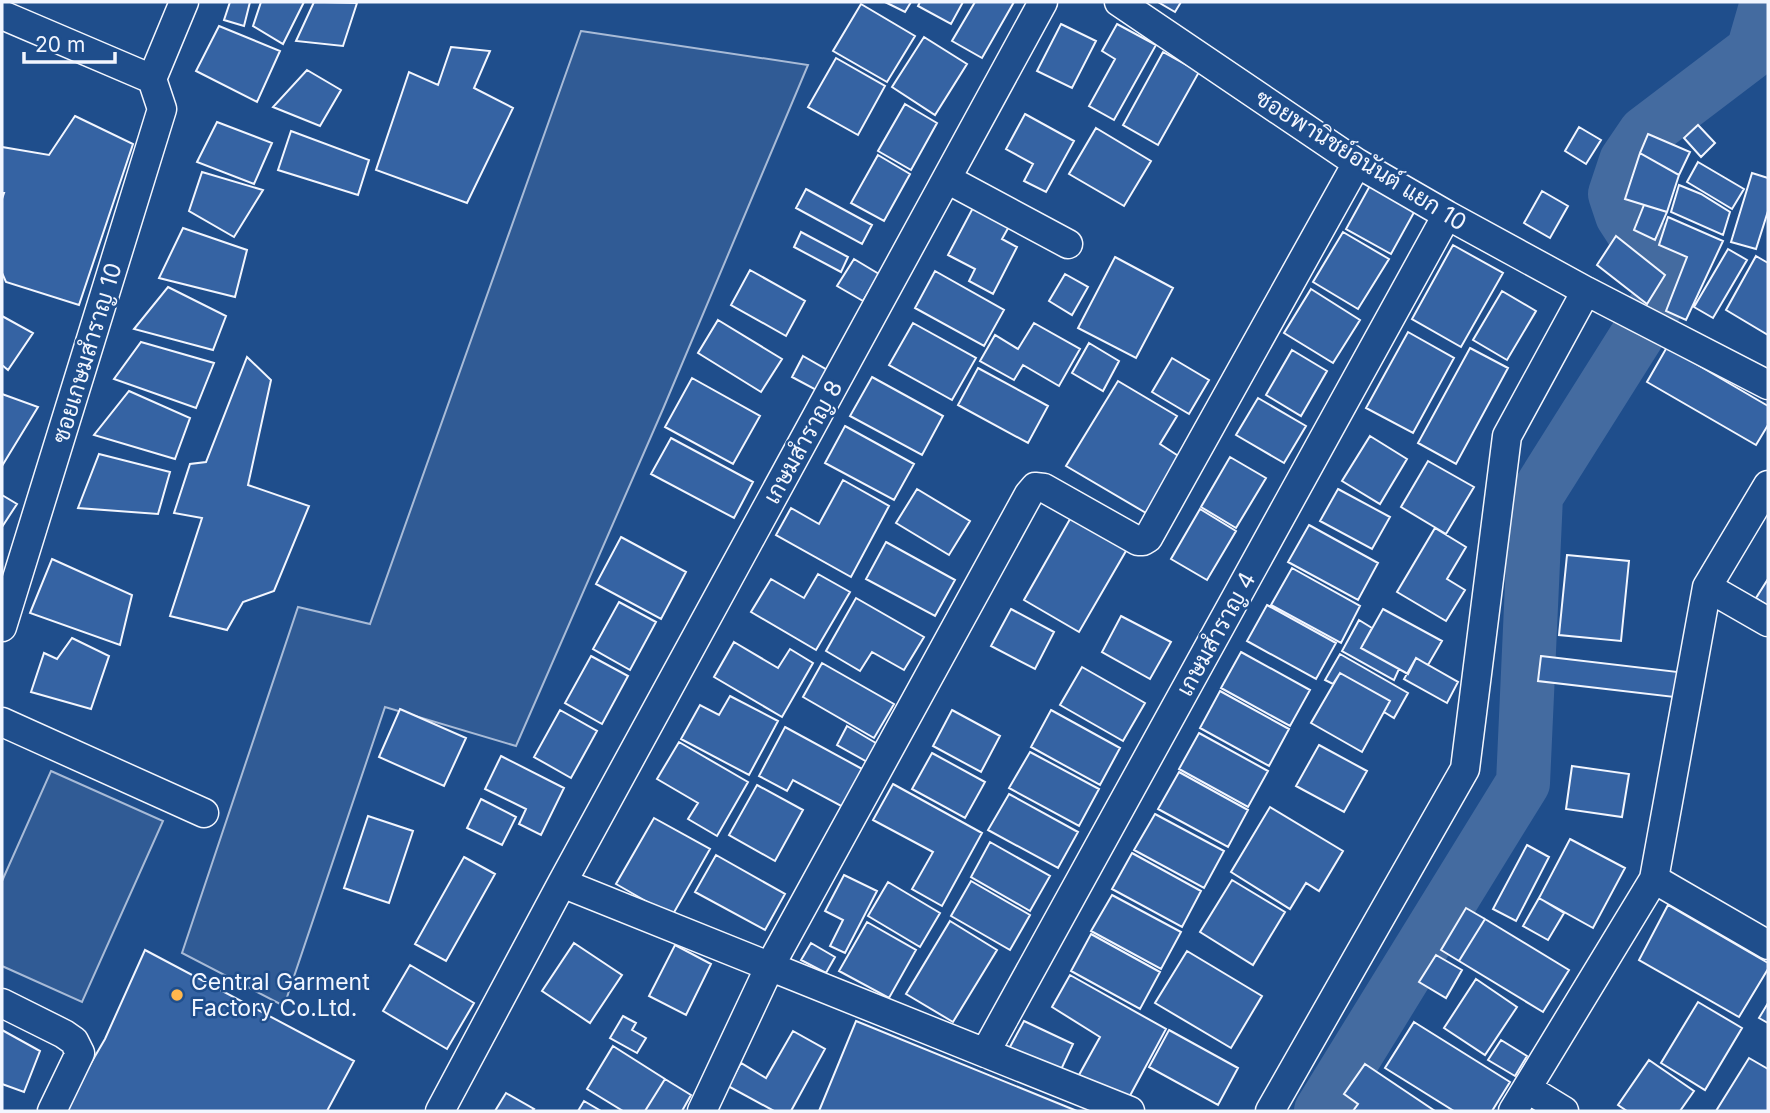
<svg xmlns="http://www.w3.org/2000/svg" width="1770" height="1113" font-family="Inter,Sarabun,sans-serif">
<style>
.built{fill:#305b95;stroke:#a8bbd7;stroke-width:2}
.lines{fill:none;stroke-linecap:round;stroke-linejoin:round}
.river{stroke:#446ba0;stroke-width:54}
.building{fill:#3563a3;stroke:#f2f6ff;stroke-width:2}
.street-casing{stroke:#f2f6ff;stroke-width:31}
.street{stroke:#1f4e8c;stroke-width:28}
.poi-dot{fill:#ffb74d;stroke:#1f4e8c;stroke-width:2.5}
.labels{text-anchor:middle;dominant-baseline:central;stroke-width:5;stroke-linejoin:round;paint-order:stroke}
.street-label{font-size:23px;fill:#f2f6ff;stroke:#1f4e8c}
.poi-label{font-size:23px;fill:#f2f6ff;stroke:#1f4e8c;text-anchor:start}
</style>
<rect width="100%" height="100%" fill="#1f4e8c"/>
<path class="built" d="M581 31 808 65 663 409 516 746 385 707 284 1006 182 953 298 607 370 624Z
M51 771 163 821 82 1002 2 966V881Z"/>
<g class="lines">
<path class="river" d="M1321 1111 1523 783 1536 496 1665 291 1674 266 1633 232 1622 215 1615 194 1626 161 1645 133 1753 51 1766 6 1768 3"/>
</g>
<path class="building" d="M230 2H250L244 26 224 20Z
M261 2H304L283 44 253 26Z
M314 2 357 3 343 46 296 41Z
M885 2H911L905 12Z
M920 2H963L951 24 918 6Z
M975 2H1014L982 58 952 41Z
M1158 2H1181L1175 12Z
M861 4 915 36 887 82 833 51Z
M1061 24 1096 41 1072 88 1037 71Z
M1117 24 1156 45 1114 120 1089 106 1115 59 1102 51Z
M219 26 280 51 257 102 196 71Z
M924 37 967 64 935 115 892 87Z
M451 47 490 51 474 88 513 108 467 203 376 170 409 72 438 85Z
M1163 52 1199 72 1158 145 1123 125Z
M836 58 885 86 858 135 808 107Z
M307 70 341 90 320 126 273 107Z
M905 104 937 123 911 170 878 151Z
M1025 114 1074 141 1046 192 1024 181 1033 164 1006 149Z
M75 116 133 144 79 305 6 282 2 273V199L4 193H2V147L49 155Z
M217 122 272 143 254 184 197 162Z
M1698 125 1715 143 1701 157 1684 138Z
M1579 127 1601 140 1586 164 1565 151Z
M1096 128 1151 161 1124 206 1069 174Z
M291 131 369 160 358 195 278 170Z
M1648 134 1690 152 1679 175 1640 153Z
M1640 153 1679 175 1667 212 1625 199Z
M878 155 910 174 884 221 851 203Z
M1698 162 1744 189 1732 209 1687 182Z
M202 172 263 190 234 237 189 211Z
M1752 173 1768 178V211L1756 249 1731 242Z
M1372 182 1417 207 1391 254 1346 229Z
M1679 185 1701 194 1730 212 1723 235 1671 212Z
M806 189 872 225 862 244 796 208Z
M1542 191 1568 206 1550 238 1524 223Z
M975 204 1011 223 1002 239 1017 247 993 294 969 281 975 269 948 255Z
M1644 205 1667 212 1655 240 1634 230Z
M1668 217 1723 241 1686 320 1666 311 1687 257 1659 245Z
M183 228 247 250 235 297 159 278Z
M801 232 848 257 841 272 794 247Z
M1343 232 1389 259 1358 309 1313 282Z
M1616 236 1665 275 1647 304 1597 265Z
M1453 245 1503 273 1461 347 1412 319Z
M1728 249 1747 260 1713 318 1694 307Z
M1756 256 1768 263V335L1726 310Z
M1115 257 1173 288 1136 358 1078 328Z
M854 259 879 274 863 301 837 286Z
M750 270 805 301 786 336 731 305Z
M935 271 1004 310 984 346 915 308Z
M1065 274 1088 287 1072 315 1049 301Z
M168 287 226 316 213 350 134 329Z
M1311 289 1360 320 1333 363 1284 333Z
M1502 291 1536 311 1507 360 1473 340Z
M2 316 33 333 8 370 2 365Z
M718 320 782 359 761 392 698 353Z
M913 323 976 358 952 400 889 365Z
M1034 323 1080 349 1059 386 1023 365 1014 380 980 361 995 335 1018 349Z
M1408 332 1454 358 1413 433 1366 408Z
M141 342 214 363 196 408 114 379Z
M1089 343 1119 361 1103 391 1072 373Z
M1667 347 1768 406V425L1756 445 1647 382Z
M1470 348 1508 368 1456 464 1418 443Z
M1292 350 1327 371 1301 416 1266 395Z
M803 356 829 371 818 391 792 377Z
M247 357 271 380 248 485 309 506 274 591 243 602 227 630 170 616 202 518 174 513 190 464 206 462Z
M1172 358 1209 380 1189 414 1152 392Z
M978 368 1048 406 1028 443 958 405Z
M872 377 943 416 922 455 850 416Z
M692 378 760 416 733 464 665 427Z
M1118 381 1177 416 1160 444 1180 457 1146 513 1066 466Z
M129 391 190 418 175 459 94 435Z
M2 394 38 407 2 466Z
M1258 398 1306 426 1284 463 1236 435Z
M845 426 914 464 894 500 825 463Z
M1370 436 1407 459 1380 504 1342 481Z
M671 438 753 482 734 518 651 474Z
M99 454 170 472 158 514 78 508Z
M1230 457 1266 478 1236 528 1201 507Z
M1428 461 1474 487 1446 534 1401 507Z
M843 480 889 506 851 577 776 535 791 508 819 524Z
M917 489 970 521 949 555 896 523Z
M1338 489 1390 517 1372 549 1320 521Z
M2 495 17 504 2 527Z
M1200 509 1236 531 1207 580 1171 559Z
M1074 512 1130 544 1079 632 1024 600Z
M1309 525 1378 563 1358 600 1288 562Z
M1435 528 1466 547 1447 579 1465 590 1446 621 1397 592Z
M621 537 686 572 661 619 596 584Z
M886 542 955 580 935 616 866 579Z
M1567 555 1629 561 1621 641 1559 635Z
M52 559 132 595 120 645 30 613Z
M1292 568 1360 606 1341 643 1271 605Z
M818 574 850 592 816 650 751 612 771 579 804 598Z
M1768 579V606L1756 598Z
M856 598 924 637 904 670 872 652 860 671 826 651Z
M619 602 656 622 630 670 593 649Z
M1267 605 1336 643 1316 679 1247 641Z
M1011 609 1054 632 1035 669 991 646Z
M1383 609 1442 641 1428 665 1416 658 1408 674 1361 648Z
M1121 616 1171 642 1150 679 1102 652Z
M1359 620 1372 628 1361 648 1399 669 1394 680 1342 651Z
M72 638 109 656 91 709 31 692 44 653 57 659Z
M734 642 778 668 790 649 813 663 782 717 714 677Z
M1241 652 1310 690 1290 726 1221 688Z
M1340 654 1408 693 1394 718 1384 712 1390 701 1340 673 1333 684 1325 680Z
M591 656 628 676 602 724 565 703Z
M1541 656 1678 672 1674 697 1538 681Z
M1416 658 1458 682 1447 703 1404 679Z
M822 663 894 704 874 738 803 697Z
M1082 667 1145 703 1123 741 1060 705Z
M1340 673 1390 701 1362 752 1311 723Z
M1220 691 1289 729 1269 766 1200 728Z
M730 696 778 721 749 775 681 739 700 705 719 715Z
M400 709 466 738 444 786 379 757Z
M560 710 597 731 571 778 534 757Z
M952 710 1000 736 981 772 933 746Z
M1051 710 1120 748 1100 785 1031 747Z
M847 726 881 746 871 764 837 745Z
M785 727 864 770 843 807 793 780 787 791 759 776Z
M1199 733 1268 771 1248 807 1179 769Z
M679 742 748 782 717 836 688 819 698 803 657 779Z
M1319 745 1367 771 1344 812 1296 786Z
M1030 752 1099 789 1079 826 1009 788Z
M932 753 985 782 965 818 912 789Z
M501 756 564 788 541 835 519 824 526 809 485 789Z
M1572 766 1629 774 1622 817 1566 809Z
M1179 772 1248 810 1228 847 1158 809Z
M893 784 982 833 942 906 912 889 933 852 873 820Z
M757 785 803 810 775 861 729 835Z
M1009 794 1078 832 1058 868 988 830Z
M481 799 516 817 502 845 467 828Z
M1270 807 1343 851 1319 891 1306 883 1290 909 1231 872Z
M1155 814 1224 851 1204 888 1134 850Z
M368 816 413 831 389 903 344 888Z
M654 818 710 849 672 916 616 884Z
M1570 839 1625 868 1593 928 1539 898Z
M990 842 1050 876 1030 911 971 877Z
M1527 845 1549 857 1516 921 1493 909Z
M1132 853 1201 891 1182 927 1112 889Z
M716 855 785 894 765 930 695 892Z
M464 857 495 874 446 961 415 944Z
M844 875 877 891 845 953 830 946 843 920 825 911Z
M1232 880 1285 912 1253 965 1200 932Z
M971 881 1030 915 1010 950 951 916Z
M888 882 940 913 920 947 868 916Z
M1112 895 1181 932 1161 969 1091 931Z
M1539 898 1564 913 1548 940 1523 926Z
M1668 905 1768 963V969L1739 1017 1639 960Z
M1466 908 1485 919 1459 961 1441 950Z
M1485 919 1569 970 1543 1012 1459 961Z
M950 921 997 950 953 1022 906 994Z
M867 922 916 950 889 998 839 971Z
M1091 934 1160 972 1140 1009 1071 971Z
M574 943 622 975 590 1023 542 991Z
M811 943 835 957 826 973 801 960Z
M675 945 711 964 686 1015 649 996Z
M145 950 354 1061 327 1111H63L105 1039Z
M1187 951 1262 996 1231 1048 1155 1003Z
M1436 955 1462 970 1446 998 1419 982Z
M410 965 474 1003 447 1049 383 1011Z
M1070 975 1166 1029 1126 1103 1079 1075 1100 1037 1052 1007Z
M1476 979 1517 1007 1485 1055 1444 1028Z
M1698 1002 1742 1028 1705 1090 1661 1063Z
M1768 1003V1023L1759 1018Z
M623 1016 636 1023 632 1030 646 1038 637 1053 610 1038Z
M856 1021 1077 1111H819Z
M1024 1021 1073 1044 1058 1076 1005 1056Z
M1414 1022 1510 1082 1492 1111H1454L1385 1068Z
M2 1030 40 1051 24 1092 2 1084Z
M1169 1030 1238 1068 1218 1105 1149 1067Z
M793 1031 825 1049 791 1111H774L728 1086 741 1063 766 1078Z
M1501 1040 1527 1056 1515 1076 1488 1060Z
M613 1046 665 1079 645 1111H623L587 1089Z
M1749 1058 1768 1069V1111H1716Z
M1649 1060 1694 1091 1680 1111H1627L1618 1105Z
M1365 1064 1435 1111H1353L1358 1104 1344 1094Z
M665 1079 691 1095 682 1111H645Z
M506 1093 534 1109 532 1111H495Z
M584 1101 601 1111H578Z"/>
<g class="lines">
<g class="street-casing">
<path id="street" d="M1119 2 1357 163 1447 215 1586 291 1768 385
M2 15 152 79 184 2
M947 179 1068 244
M1707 587 1768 622
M2 627 162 109 152 79
M2 722 204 813
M1654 879 1768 945
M562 883 1130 1111
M2 1003 64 1034 74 1041 80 1053 52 1111
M985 1053 1447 215
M1528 1089 1564 1111
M440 1111 562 883 1043 2
M702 1111 770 966 1029 494 1035 487 1044 488 1138 541H1143L1148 538 1357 163
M1270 1111 1465 769 1507 436 1586 291
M1513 1111 1654 879 1707 587 1768 485"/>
</g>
<use href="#street" class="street"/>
</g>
<circle class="poi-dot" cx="177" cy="995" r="7"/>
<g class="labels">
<g class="street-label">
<text transform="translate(1361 160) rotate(32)">ซอยพานิชย์อนันต์ แยก 10</text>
<text transform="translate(87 353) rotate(-73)">ซอยเกษมสำราญ 10</text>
<text transform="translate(803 442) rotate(-61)">เกษมสำราญ 8</text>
<text transform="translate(1216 634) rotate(-61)">เกษมสำราญ 4</text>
</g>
<g class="poi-label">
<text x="191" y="982">Central Garment<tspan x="191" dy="26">Factory Co.Ltd.</tspan></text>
</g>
</g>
<rect width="1770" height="1113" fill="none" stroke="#f2f6ff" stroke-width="7"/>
<path d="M24 52v10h91v-10" fill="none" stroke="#f2f6ff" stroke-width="3.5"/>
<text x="35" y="52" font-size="21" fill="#f2f6ff" stroke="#1f4e8c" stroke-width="5" paint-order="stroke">20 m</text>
</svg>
